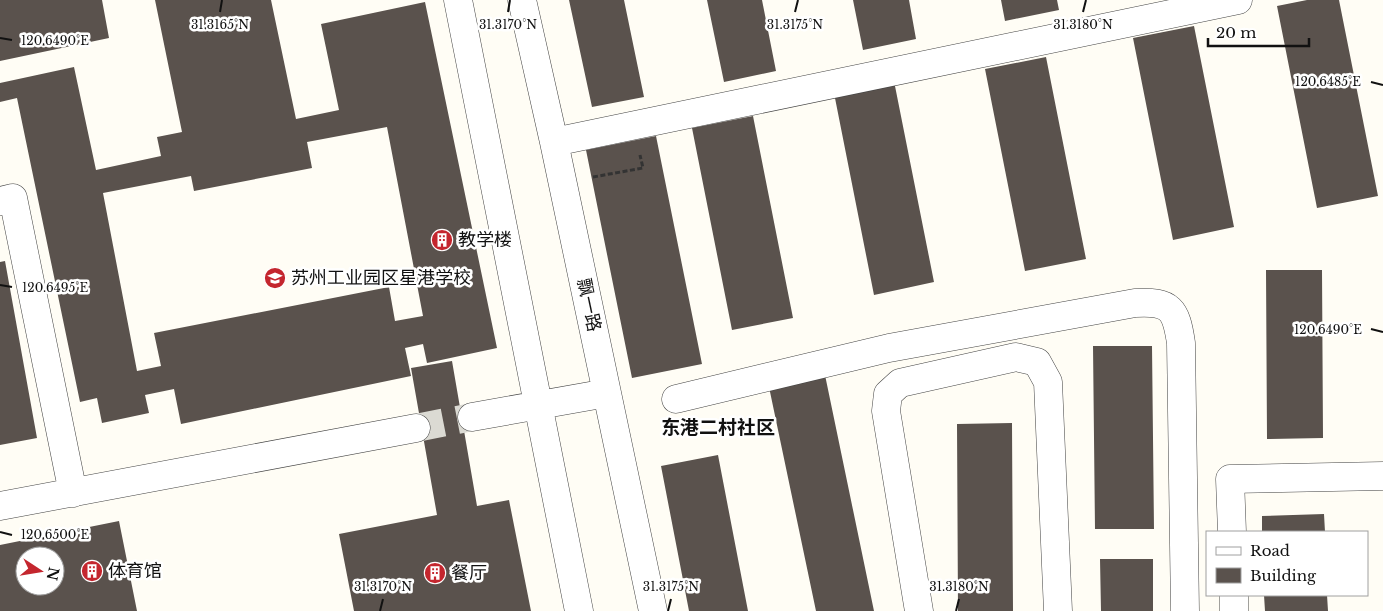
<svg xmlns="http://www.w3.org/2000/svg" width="1383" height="611" font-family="'Libre Baskerville','Noto Sans SC',serif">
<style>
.building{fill:#5a524d;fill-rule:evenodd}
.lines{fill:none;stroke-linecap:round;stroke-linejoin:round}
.minor-tunnel{stroke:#dbdad3;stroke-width:28;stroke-dasharray:28 14;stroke-linecap:butt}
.minor-casing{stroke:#444;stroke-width:29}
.path{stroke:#333;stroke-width:3;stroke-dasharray:5 2.5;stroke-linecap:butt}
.minor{stroke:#fff;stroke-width:28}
.ticks{fill:none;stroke:#111;stroke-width:2}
.labels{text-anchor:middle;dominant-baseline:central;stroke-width:5;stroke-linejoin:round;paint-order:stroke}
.poi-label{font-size:18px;fill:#111;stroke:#fff;text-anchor:start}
.street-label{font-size:18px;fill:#111;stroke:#fff}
.neighbourhood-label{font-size:19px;font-weight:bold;fill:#111;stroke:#fff}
.ticks-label{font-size:12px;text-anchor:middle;fill:#111;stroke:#fff;stroke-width:5;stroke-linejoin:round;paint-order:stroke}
</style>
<rect width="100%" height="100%" fill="#fffdf5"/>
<path class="building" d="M0 0H102L109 38 0 61Z
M155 0H271L296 119 339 110 321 24 425 2 497 348 427 363 423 344 405 348 411 376 181 424 174 389 145 395 149 413 102 423 97 398 80 402 17 98 0 102V83L74 67 96 170 161 156 157 137 182 132ZM387 127 423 316 395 321 389 287 154 333 161 366 137 371 103 193 191 176 194 191 312 168 307 142Z
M569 0H624L644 97 592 107Z
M707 0H762L776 71 724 82Z
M853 0H909L916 39 863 50Z
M1001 0H1057L1059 10 1005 21Z
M1307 0H1339L1378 196 1317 208 1277 6Z
M1194 26 1234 227 1173 240 1133 38Z
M1046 57 1086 259 1025 271 985 69Z
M894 81 934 282 874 295 834 93Z
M753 116 793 318 732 330 692 128Z
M656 136 702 364 632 378 586 150Z
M5 261 37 438 0 445V262Z
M1266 270H1322L1323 438 1267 439Z
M1093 346H1152L1154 529H1095Z
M452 361 477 506 509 500 531 611H354L339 534 437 515 411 368Z
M825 375 874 611H816L769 387Z
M1012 423 1013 611H958L957 424Z
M718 455 748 611H689L661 466Z
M1324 514 1325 532H1262V516Z
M119 521 137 611H0V545ZM25 556H55V586H25Z
M1100 559H1153V611H1101Z
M1264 595H1327L1328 611H1265Z"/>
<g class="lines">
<path class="minor-tunnel" d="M416 428 472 417"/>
<g class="minor-casing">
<path id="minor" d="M458 0 579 611
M522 0 554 142 653 611
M554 142 1238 0
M0 201 13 198 73 493
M676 399 889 348 1135 303C1171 301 1176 309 1181 343L1185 611
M472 417 607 393
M0 506 416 428
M1232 532 1230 479 1383 476
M1234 595V611
M919 611 886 411 888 394 900 383 1016 357 1037 362 1048 382 1058 611"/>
</g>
<path class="path" d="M593 177 643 168 640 155"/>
<use href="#minor" class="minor"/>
</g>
<path class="ticks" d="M220 12 222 0M508 12 510 0M795 12 798 0M1083 12 1086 0M0 38 12 40M1371 82 1383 85M0 285 12 287M1371 329 1383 332M0 532 12 535M380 611 383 599M668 611 671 599M956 611 959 599"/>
<defs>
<g id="building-disc" transform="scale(1.125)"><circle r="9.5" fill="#c4262e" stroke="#fff"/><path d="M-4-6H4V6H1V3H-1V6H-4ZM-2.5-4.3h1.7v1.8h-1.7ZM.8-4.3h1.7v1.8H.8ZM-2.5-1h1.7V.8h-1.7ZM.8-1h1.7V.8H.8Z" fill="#fff"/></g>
<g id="school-disc" transform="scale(1.125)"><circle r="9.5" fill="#c4262e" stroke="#fff"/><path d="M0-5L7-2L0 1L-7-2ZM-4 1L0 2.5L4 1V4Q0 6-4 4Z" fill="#fff"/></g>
</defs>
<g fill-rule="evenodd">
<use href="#building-disc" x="442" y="240"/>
<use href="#school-disc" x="275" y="278"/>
<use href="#building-disc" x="92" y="571"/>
<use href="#building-disc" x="435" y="573"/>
</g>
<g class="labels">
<g class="poi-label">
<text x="458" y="240">教学楼</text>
<text x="291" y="278">苏州工业园区星港学校</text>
<text x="108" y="571">体育馆</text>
<text x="451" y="573">餐厅</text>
</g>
<g class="street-label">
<text transform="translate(589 305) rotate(78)">飘一路</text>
</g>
<g class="neighbourhood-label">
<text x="718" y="427">东港二村社区</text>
</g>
</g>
<g class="ticks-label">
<text x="220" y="29">31.3165°N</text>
<text x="508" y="29">31.3170°N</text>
<text x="795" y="29">31.3175°N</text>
<text x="1083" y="29">31.3180°N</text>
<text x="55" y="45">120.6490°E</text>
<text x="1328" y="86">120.6485°E</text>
<text x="55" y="292">120.6495°E</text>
<text x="1328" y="334">120.6490°E</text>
<text x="55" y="539">120.6500°E</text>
<text x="383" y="591">31.3170°N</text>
<text x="671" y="591">31.3175°N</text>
<text x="959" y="591">31.3180°N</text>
</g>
<rect x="1206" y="531" width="162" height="65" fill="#ffffff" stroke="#a0a0a0"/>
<rect x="1216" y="547" width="25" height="8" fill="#ffffff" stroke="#a0a0a0"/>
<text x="1250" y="556" font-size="15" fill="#111111">Road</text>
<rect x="1216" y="568" width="25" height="15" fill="#5a524d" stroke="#a0a0a0"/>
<text x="1250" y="581" font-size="15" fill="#111111">Building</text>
<g transform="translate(40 571) rotate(102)"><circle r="24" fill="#ffffff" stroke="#a0a0a0"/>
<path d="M0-4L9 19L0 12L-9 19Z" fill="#c4262e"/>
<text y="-8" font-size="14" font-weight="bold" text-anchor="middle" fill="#111111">N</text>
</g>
<path d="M1208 38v8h101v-8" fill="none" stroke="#111111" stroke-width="2.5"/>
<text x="1216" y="38" font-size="15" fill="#111111" stroke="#ffffff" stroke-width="4" paint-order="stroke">20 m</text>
</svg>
